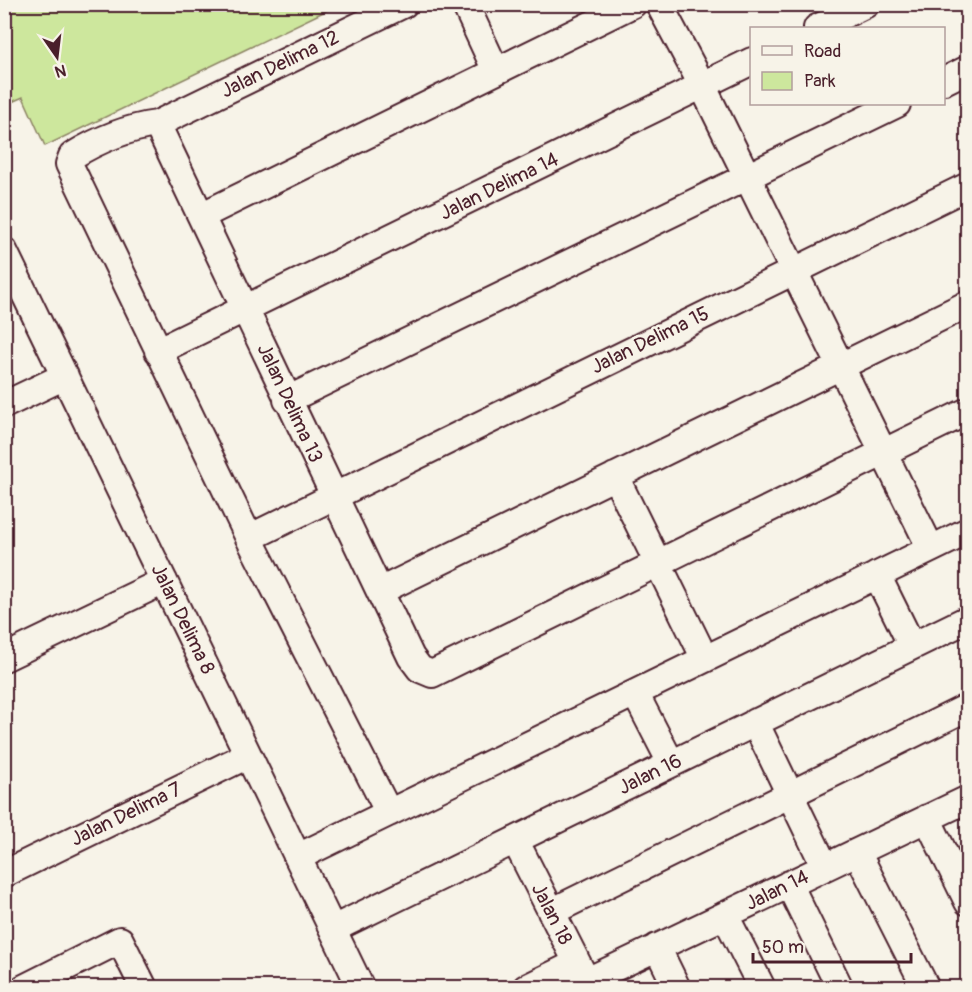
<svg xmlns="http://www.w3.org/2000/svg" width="972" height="992" font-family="Pangolin,sans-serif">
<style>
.green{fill:#cde79d;stroke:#8c8364;stroke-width:1.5}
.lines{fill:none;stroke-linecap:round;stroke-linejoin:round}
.minor-casing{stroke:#4a1f2b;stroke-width:30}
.minor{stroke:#f7f3e8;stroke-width:26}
.labels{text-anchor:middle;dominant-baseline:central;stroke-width:5;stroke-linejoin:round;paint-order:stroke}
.street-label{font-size:20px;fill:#4a1f2b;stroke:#f7f3e8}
</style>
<rect width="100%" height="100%" fill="#f7f3e8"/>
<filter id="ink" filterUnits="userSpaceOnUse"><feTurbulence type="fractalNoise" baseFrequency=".0167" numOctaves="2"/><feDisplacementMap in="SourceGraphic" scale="12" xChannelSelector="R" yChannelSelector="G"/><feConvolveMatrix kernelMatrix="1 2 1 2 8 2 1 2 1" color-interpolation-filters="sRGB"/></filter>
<g filter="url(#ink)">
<path class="green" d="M4 5 5 4 338 5 45 146 23 97 5 105Z"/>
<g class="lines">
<g class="minor-casing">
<path id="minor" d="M465 4 496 71
M659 4 702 85 931 549
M817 28 866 4
M944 81 968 69
M157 124 411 657 420 669 432 674 968 411
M201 216 633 4
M4 251 361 988
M158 351 752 61
M287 400 897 104
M4 405 65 376
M615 476 705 659
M249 538 968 186
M877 575 912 646
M380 591 968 304
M4 658 164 581
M635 693 671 763
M755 722 825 867
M389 813 249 538 69 164 72 156C98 140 127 128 157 124L404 4
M927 818 968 902
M515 840 590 988
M857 852 926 988
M298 857 968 531
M4 874 248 755
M789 884 840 988
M551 912 968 707
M725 915 762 988
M333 929 968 619
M657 947 677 988
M587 981 968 799
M24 988 120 940 144 988
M526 988 577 963"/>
</g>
<use href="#minor" class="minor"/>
</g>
</g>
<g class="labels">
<g class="street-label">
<text transform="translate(280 64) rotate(-26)">Jalan Delima 12</text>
<text transform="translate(499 186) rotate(-26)">Jalan Delima 14</text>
<text transform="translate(650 340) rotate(-26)">Jalan Delima 15</text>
<text transform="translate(290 403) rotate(65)">Jalan Delima 13</text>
<text transform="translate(183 619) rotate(64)">Jalan Delima 8</text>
<text transform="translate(650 774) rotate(-26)">Jalan 16</text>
<text transform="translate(126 814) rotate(-26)">Jalan Delima 7</text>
<text transform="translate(777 890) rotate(-26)">Jalan 14</text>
<text transform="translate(552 914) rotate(63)">Jalan 18</text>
</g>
</g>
<rect width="972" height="992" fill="none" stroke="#f7f3e8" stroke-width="24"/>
<rect x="12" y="12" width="948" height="968" fill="none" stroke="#4a1f2b" stroke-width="2" filter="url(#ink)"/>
<rect x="750" y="27" width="195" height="78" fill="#f7f3e8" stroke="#b29e9c" stroke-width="1.5"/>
<rect x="762" y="46" width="30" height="9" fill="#f7f3e8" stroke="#b29e9c" stroke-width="1.5"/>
<text x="804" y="57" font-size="18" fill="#4a1f2b">Road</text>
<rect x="762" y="72" width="30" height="18" fill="#cde79d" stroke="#b29e9c" stroke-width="1.5"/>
<text x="804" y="87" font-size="18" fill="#4a1f2b">Park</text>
<g transform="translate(57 57) rotate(166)" stroke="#f7f3e8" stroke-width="4.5" paint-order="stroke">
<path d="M0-4.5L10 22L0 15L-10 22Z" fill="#4a1f2b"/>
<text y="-9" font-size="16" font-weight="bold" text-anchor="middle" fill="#4a1f2b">N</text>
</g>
<path d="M753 953v9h158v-9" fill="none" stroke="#4a1f2b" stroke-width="3"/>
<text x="762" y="953" font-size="18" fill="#4a1f2b" stroke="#f7f3e8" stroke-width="4.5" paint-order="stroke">50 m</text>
</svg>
